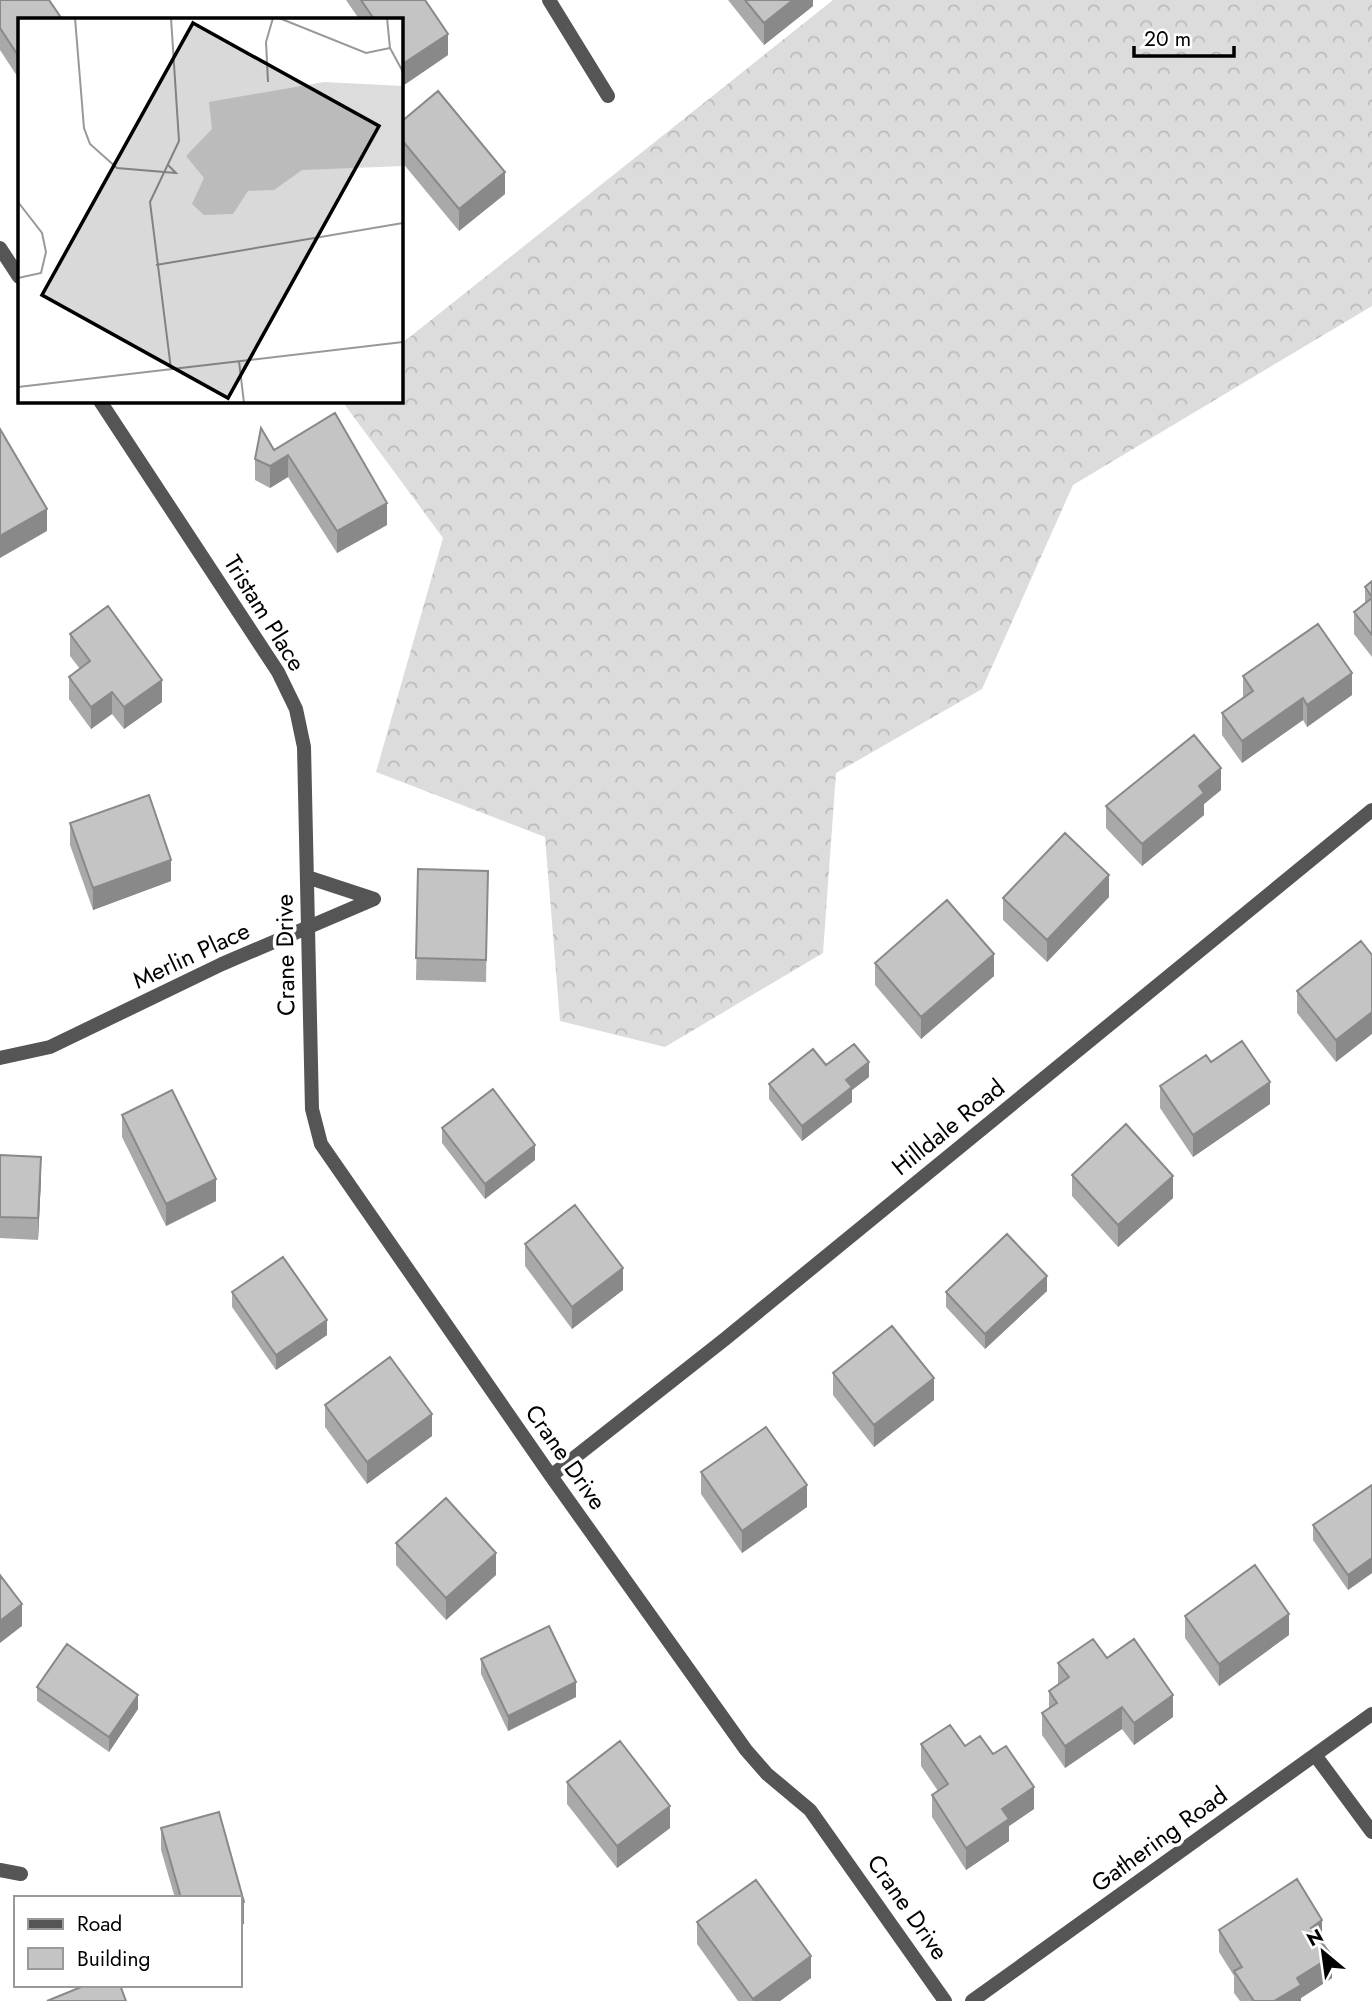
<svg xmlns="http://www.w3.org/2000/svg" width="1372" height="2001" font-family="Jost,sans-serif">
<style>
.forest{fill:url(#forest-crowns)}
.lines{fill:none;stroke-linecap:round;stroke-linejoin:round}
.minor{stroke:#555;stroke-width:14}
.wall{fill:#a9a9a9}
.shaded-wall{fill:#898989}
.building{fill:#c4c4c4;stroke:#898989;stroke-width:2}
.labels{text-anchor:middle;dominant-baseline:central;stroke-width:7;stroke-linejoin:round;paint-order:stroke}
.street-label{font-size:24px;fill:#000;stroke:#fff}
.inset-road{fill:none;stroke:#999;stroke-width:2}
.view{fill:#000;fill-opacity:0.15;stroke:#000;stroke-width:3.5}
.inset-edge{fill:none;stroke:#000;stroke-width:3.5}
</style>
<defs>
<pattern id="forest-crowns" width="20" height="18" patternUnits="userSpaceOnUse" patternTransform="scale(1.75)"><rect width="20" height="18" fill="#dcdcdc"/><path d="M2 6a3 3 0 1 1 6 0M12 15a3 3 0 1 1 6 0" fill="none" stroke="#bbb"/></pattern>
</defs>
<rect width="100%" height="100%" fill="#fff"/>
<path class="forest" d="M833 0H1372V306L1073 485 982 689 836 773 823 953 665 1047 560 1021 545 837 376 772 443 538 342 401H401V344Z"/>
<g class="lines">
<path class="minor" d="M549 0 608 96
M0 248 19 277
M100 401 278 672 296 709 304 747 312 1109 321 1144 551 1476 746 1750 767 1774 810 1810 945 2001
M0 1058 50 1047 222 964 374 899 307 877
M551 1476 725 1339 1372 810
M1315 1755 1372 1832
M0 1870 21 1874
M972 2001 1372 1714"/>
</g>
<path class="wall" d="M0 0 19 19V79L0 50Z
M346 0H425L448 55 404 85 401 80V19H359Z
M728 0H813V6L764 45Z
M401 122 505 194 459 231 401 161Z
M335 413 387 525 337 553 288 477 270 488 255 480V459L274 450Z
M1372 581V657L1354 634V612L1365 604V587Z
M70 634 162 702 124 729 112 714 91 729 69 699V677L80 669 70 656Z
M1243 676 1352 695 1307 727 1303 720 1242 763 1222 735V713L1243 697Z
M1221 790 1204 804V815L1142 866 1106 828V806Z
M70 823 171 881 93 910 70 845Z
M418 869 488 871 486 982 416 980Z
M1109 897 1047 962 1003 920V898Z
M1361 941 1336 1062 1297 1013V991Z
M875 963 994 976 921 1039 875 985Z
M1211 1062 1270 1104 1193 1157 1160 1108V1086Z
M869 1077 852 1090V1102L802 1141 769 1099V1084Z
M122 1115 216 1201 166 1226 122 1137Z
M442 1128 535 1160 485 1199 442 1143Z
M0 1155 41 1179 38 1240 0 1238Z
M1072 1175 1173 1198 1118 1247 1072 1196Z
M525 1244 623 1290 572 1329 525 1266Z
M1047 1291 985 1349 946 1307V1292Z
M232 1292 327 1335 276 1370 232 1307Z
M833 1373 934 1400 874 1447 833 1395Z
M325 1405 432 1436 367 1484 325 1427Z
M701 1472 807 1507 742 1553 701 1494Z
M1372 1485V1573L1348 1590 1313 1540V1525Z
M396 1543 496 1575 446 1620 396 1565Z
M1185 1616 1289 1635 1219 1686 1185 1638Z
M1107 1658 1173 1717 1134 1745 1122 1729 1065 1768 1042 1735V1713L1049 1709V1691L1058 1684V1663Z
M481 1659 576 1697 508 1731 481 1674Z
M37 1687 138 1709 109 1752 37 1701Z
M921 1744 965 1746 1034 1809 1009 1826V1841L966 1870 932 1817V1795L938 1791 921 1766Z
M567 1782 670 1828 617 1868 567 1804Z
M219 1812 244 1902V1924L240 1925V1898H175L161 1850V1828Z
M697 1922 811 1978 780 2001H738L697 1944Z
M1219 1930 1322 1942 1332 1978 1301 1998V2001H1240L1234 1993V1976L1219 1952Z"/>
<path class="shaded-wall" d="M793 0H813V6L764 45V23Z
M448 34V55L404 85V63Z
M505 172V194L459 231V209Z
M288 455V477L270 488V466Z
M387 503V525L337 553V531Z
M47 509V531L0 558V536Z
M1352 673V695L1307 727V705Z
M162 680V702L124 729V707Z
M112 692V714L91 729V707Z
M1303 698V720L1242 763V741Z
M1221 768V790L1204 804V815L1142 866V844L1199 786Z
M171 860V881L93 910V888Z
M1109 875V897L1047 962V940Z
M994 954V976L921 1039V1017Z
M1372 1012V1034L1336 1062V1040Z
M869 1062V1077L852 1090V1102L802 1141V1126L846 1080Z
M1270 1082V1104L1193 1157V1135Z
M535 1145V1160L485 1199V1184Z
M41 1157V1179L38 1240V1218Z
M1173 1176V1198L1118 1247V1225Z
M216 1179V1201L166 1226V1204Z
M623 1268V1290L572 1329V1307Z
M1047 1276V1291L985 1349V1334Z
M327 1320V1335L276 1370V1355Z
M934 1378V1400L874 1447V1425Z
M432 1414V1436L367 1484V1462Z
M807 1485V1507L742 1553V1531Z
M496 1553V1575L446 1620V1598Z
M1372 1558V1573L1348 1590V1575Z
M22 1604V1626L0 1643V1621Z
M1289 1614V1635L1219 1686V1664Z
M576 1682V1697L508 1731V1716Z
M138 1695V1709L109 1752V1737Z
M1173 1695V1717L1134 1745V1723Z
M1122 1707V1729L1065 1768V1746Z
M1034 1787V1809L1009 1826V1841L966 1870V1848L1002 1809Z
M670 1806V1828L617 1868V1846Z
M244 1902V1924L240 1925V1904Z
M1322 1920V1942L1311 1928Z
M811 1956V1978L780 2001H753V1999Z
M1332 1956V1978L1301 1998V2001H1274L1297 1978Z"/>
<path class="building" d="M0 0H49L62 19H19V57L0 28Z
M361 0H425L448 34 404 63 401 58V19H374Z
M745 0H793L764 23Z
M438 91 505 172 459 209 401 139V122Z
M335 413 387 503 337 531 288 455 270 466 255 459 261 428 274 450Z
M0 429 47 509 0 536Z
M1372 581V597L1365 587Z
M1372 598V635L1354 612Z
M108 606 162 680 124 707 112 692 91 707 69 677 90 661 70 634Z
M1318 624 1352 673 1307 705 1303 698 1242 741 1222 713 1253 691 1243 676Z
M1194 735 1221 768 1199 786 1204 793 1142 844 1106 806Z
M149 795 171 860 93 888 70 823Z
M1065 833 1109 875 1047 940 1003 898Z
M418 869 488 871 486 960 416 958Z
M947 900 994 954 921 1017 875 963Z
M1361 941 1372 955V1012L1336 1040 1297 991Z
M1242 1041 1270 1082 1193 1135 1160 1086 1206 1055 1211 1062Z
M854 1044 869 1062 846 1080 852 1087 802 1126 769 1084 813 1049 826 1065Z
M493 1089 535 1145 485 1184 442 1128Z
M172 1090 216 1179 166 1204 122 1115Z
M1126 1124 1173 1176 1118 1225 1072 1175Z
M0 1155 41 1157 38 1218 0 1217Z
M575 1205 623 1268 572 1307 525 1244Z
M1007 1234 1047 1276 985 1334 946 1292Z
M283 1257 327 1320 276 1355 232 1292Z
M892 1326 934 1378 874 1425 833 1373Z
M390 1357 432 1414 367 1462 325 1405Z
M766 1427 807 1485 742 1531 701 1472Z
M1372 1485V1558L1348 1575 1313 1525Z
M446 1498 496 1553 446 1598 396 1543Z
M1255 1565 1289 1614 1219 1664 1185 1616Z
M0 1575 22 1604 0 1621Z
M549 1626 576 1682 508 1716 481 1659Z
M1093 1639 1107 1658 1134 1639 1173 1695 1134 1723 1122 1707 1065 1746 1042 1713 1057 1703 1049 1691 1069 1677 1058 1663Z
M67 1644 138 1695 109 1737 37 1687Z
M950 1725 965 1746 980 1736 993 1754 1006 1746 1034 1787 1002 1809 1009 1819 966 1848 932 1795 948 1784 921 1744Z
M620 1741 670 1806 617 1846 567 1782Z
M219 1812 244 1902 240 1904V1898H181L161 1828Z
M1297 1879 1322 1920 1311 1928 1332 1956 1297 1978 1301 1985 1274 2001H1254L1234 1971 1242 1967 1219 1930Z
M756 1880 811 1956 753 1999 697 1922Z
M86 1985H120L126 2001H47Z"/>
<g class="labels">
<g class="street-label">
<text transform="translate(265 613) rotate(58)">Tristam Place</text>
<text transform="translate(191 955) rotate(-25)">Merlin Place</text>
<text transform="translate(285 955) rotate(-91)">Crane Drive</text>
<text transform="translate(948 1127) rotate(-39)">Hilldale Road</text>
<text transform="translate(566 1457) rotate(55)">Crane Drive</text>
<text transform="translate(1159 1839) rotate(-36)">Gathering Road</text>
<text transform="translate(908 1907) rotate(55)">Crane Drive</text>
</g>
</g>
<g transform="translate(18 18)">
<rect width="385" height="385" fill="#fff"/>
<path d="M306 64 385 68V148L284 152 256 172 230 173 215 196 186 197 174 186 186 160 168 138 194 111 191 84Z" fill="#dcdcdc"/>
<path class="inset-road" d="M57 0 66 110 72 126 99 150 158 155 150 147M261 0 348 35 372 30M369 0 372 30 385 54M250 64 248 24 255 0M0 184 24 215 28 234 23 255 0 260M138 247 385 205M221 343 226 385M153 351 132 184 161 123 153 0M0 369 385 324"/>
<path class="view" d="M175 5 361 108 210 380 24 277Z"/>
<rect width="385" height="385" class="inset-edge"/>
</g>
<rect x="14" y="1896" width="228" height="91" fill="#ffffff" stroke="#999999" stroke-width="2"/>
<rect x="28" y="1919" width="35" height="10" fill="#555555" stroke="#999999" stroke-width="2"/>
<text x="77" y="1931" font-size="21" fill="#000000">Road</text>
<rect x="28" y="1948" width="35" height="21" fill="#c4c4c4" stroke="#999999" stroke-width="2"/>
<text x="77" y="1966" font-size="21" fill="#000000">Building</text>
<g transform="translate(1323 1952) rotate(331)" stroke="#ffffff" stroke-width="5" paint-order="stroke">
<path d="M0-5L12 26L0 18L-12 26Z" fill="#000000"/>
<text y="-10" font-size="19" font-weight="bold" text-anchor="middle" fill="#000000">N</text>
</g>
<path d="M1134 46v10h100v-10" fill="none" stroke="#000000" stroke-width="3.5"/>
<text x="1144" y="46" font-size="21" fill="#000000" stroke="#ffffff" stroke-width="5" paint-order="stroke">20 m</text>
</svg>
